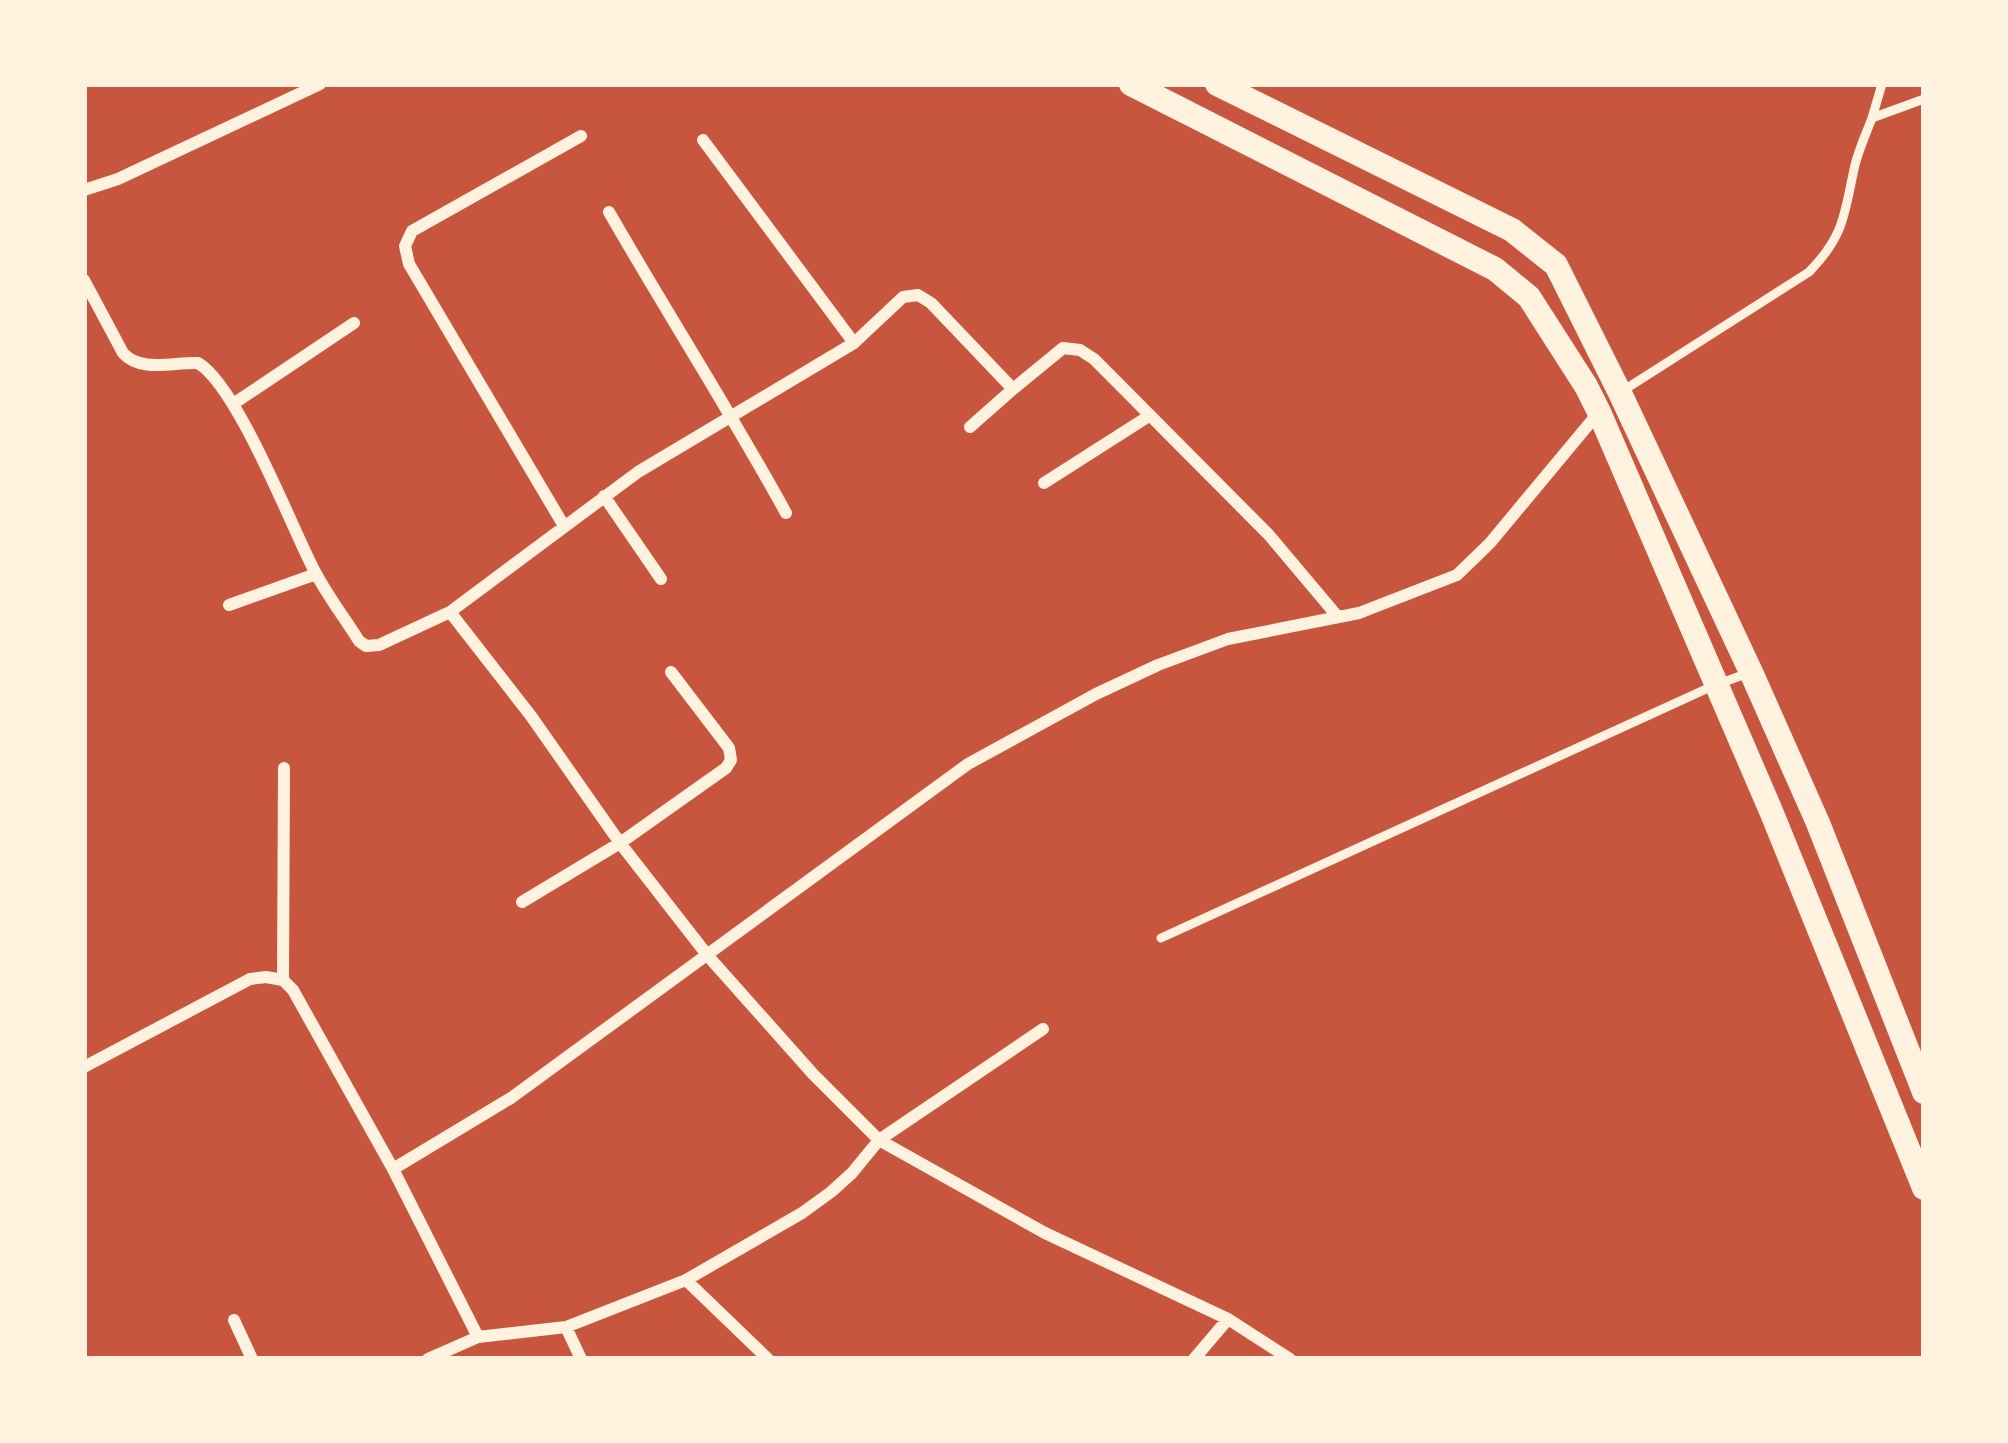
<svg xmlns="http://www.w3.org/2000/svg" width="2008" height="1443" font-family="Ubuntu,sans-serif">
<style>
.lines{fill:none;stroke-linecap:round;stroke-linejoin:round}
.service{stroke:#fff3e0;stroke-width:9}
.minor{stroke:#fff3e0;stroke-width:12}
.secondary{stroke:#fff3e0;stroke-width:24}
</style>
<rect width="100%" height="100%" fill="#c8553d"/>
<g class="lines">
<path class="service" d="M1872 118 1882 84
M1624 390 1809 272C1846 234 1844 213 1855 165 1859 149 1866 134 1872 118L1924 99
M1161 938 1715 685 1746 674"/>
<path class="minor" d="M703 140 854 343
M84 190 118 179 320 84
M609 212C667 313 730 411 786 513
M84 280 123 353C141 373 173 362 198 363 237 386 290 523 313 568 326 594 344 617 359 641L366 646 379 645 450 612 531 716 620 843 708 956 813 1074 879 1140 1045 1233 1228 1319 1290 1359
M233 404 354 323
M970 427 1013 389
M1044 483 1149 416
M604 496 661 579
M564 526 409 264 405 246 412 231 581 136
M229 605 316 574
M450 612 638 472 854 343 903 297 918 295 931 303 1013 389 1063 348 1080 350 1094 359 1269 535 1338 617
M522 902 620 843 726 768 731 760 729 748 671 672
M283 980 293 990 393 1169 478 1337
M283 980 284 768
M84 1067 250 979 266 977 283 980
M393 1169 511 1098 968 764 1096 694 1158 665 1228 639 1359 613 1457 575 1490 543 1599 412
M686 1280 768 1359
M234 1320 252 1359
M566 1327 581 1359
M428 1359 478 1337 566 1327 686 1280 802 1213 831 1192 852 1173 879 1140 1043 1029
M1194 1359 1228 1319"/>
<path class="secondary" d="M1131 84 1495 269 1529 297 1586 386 1599 412 1771 811 1924 1188
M1217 84 1512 230 1556 265 1620 393 1751 672 1818 823 1924 1092"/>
</g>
<rect width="2008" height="1443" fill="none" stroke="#fff3e0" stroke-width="174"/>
</svg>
